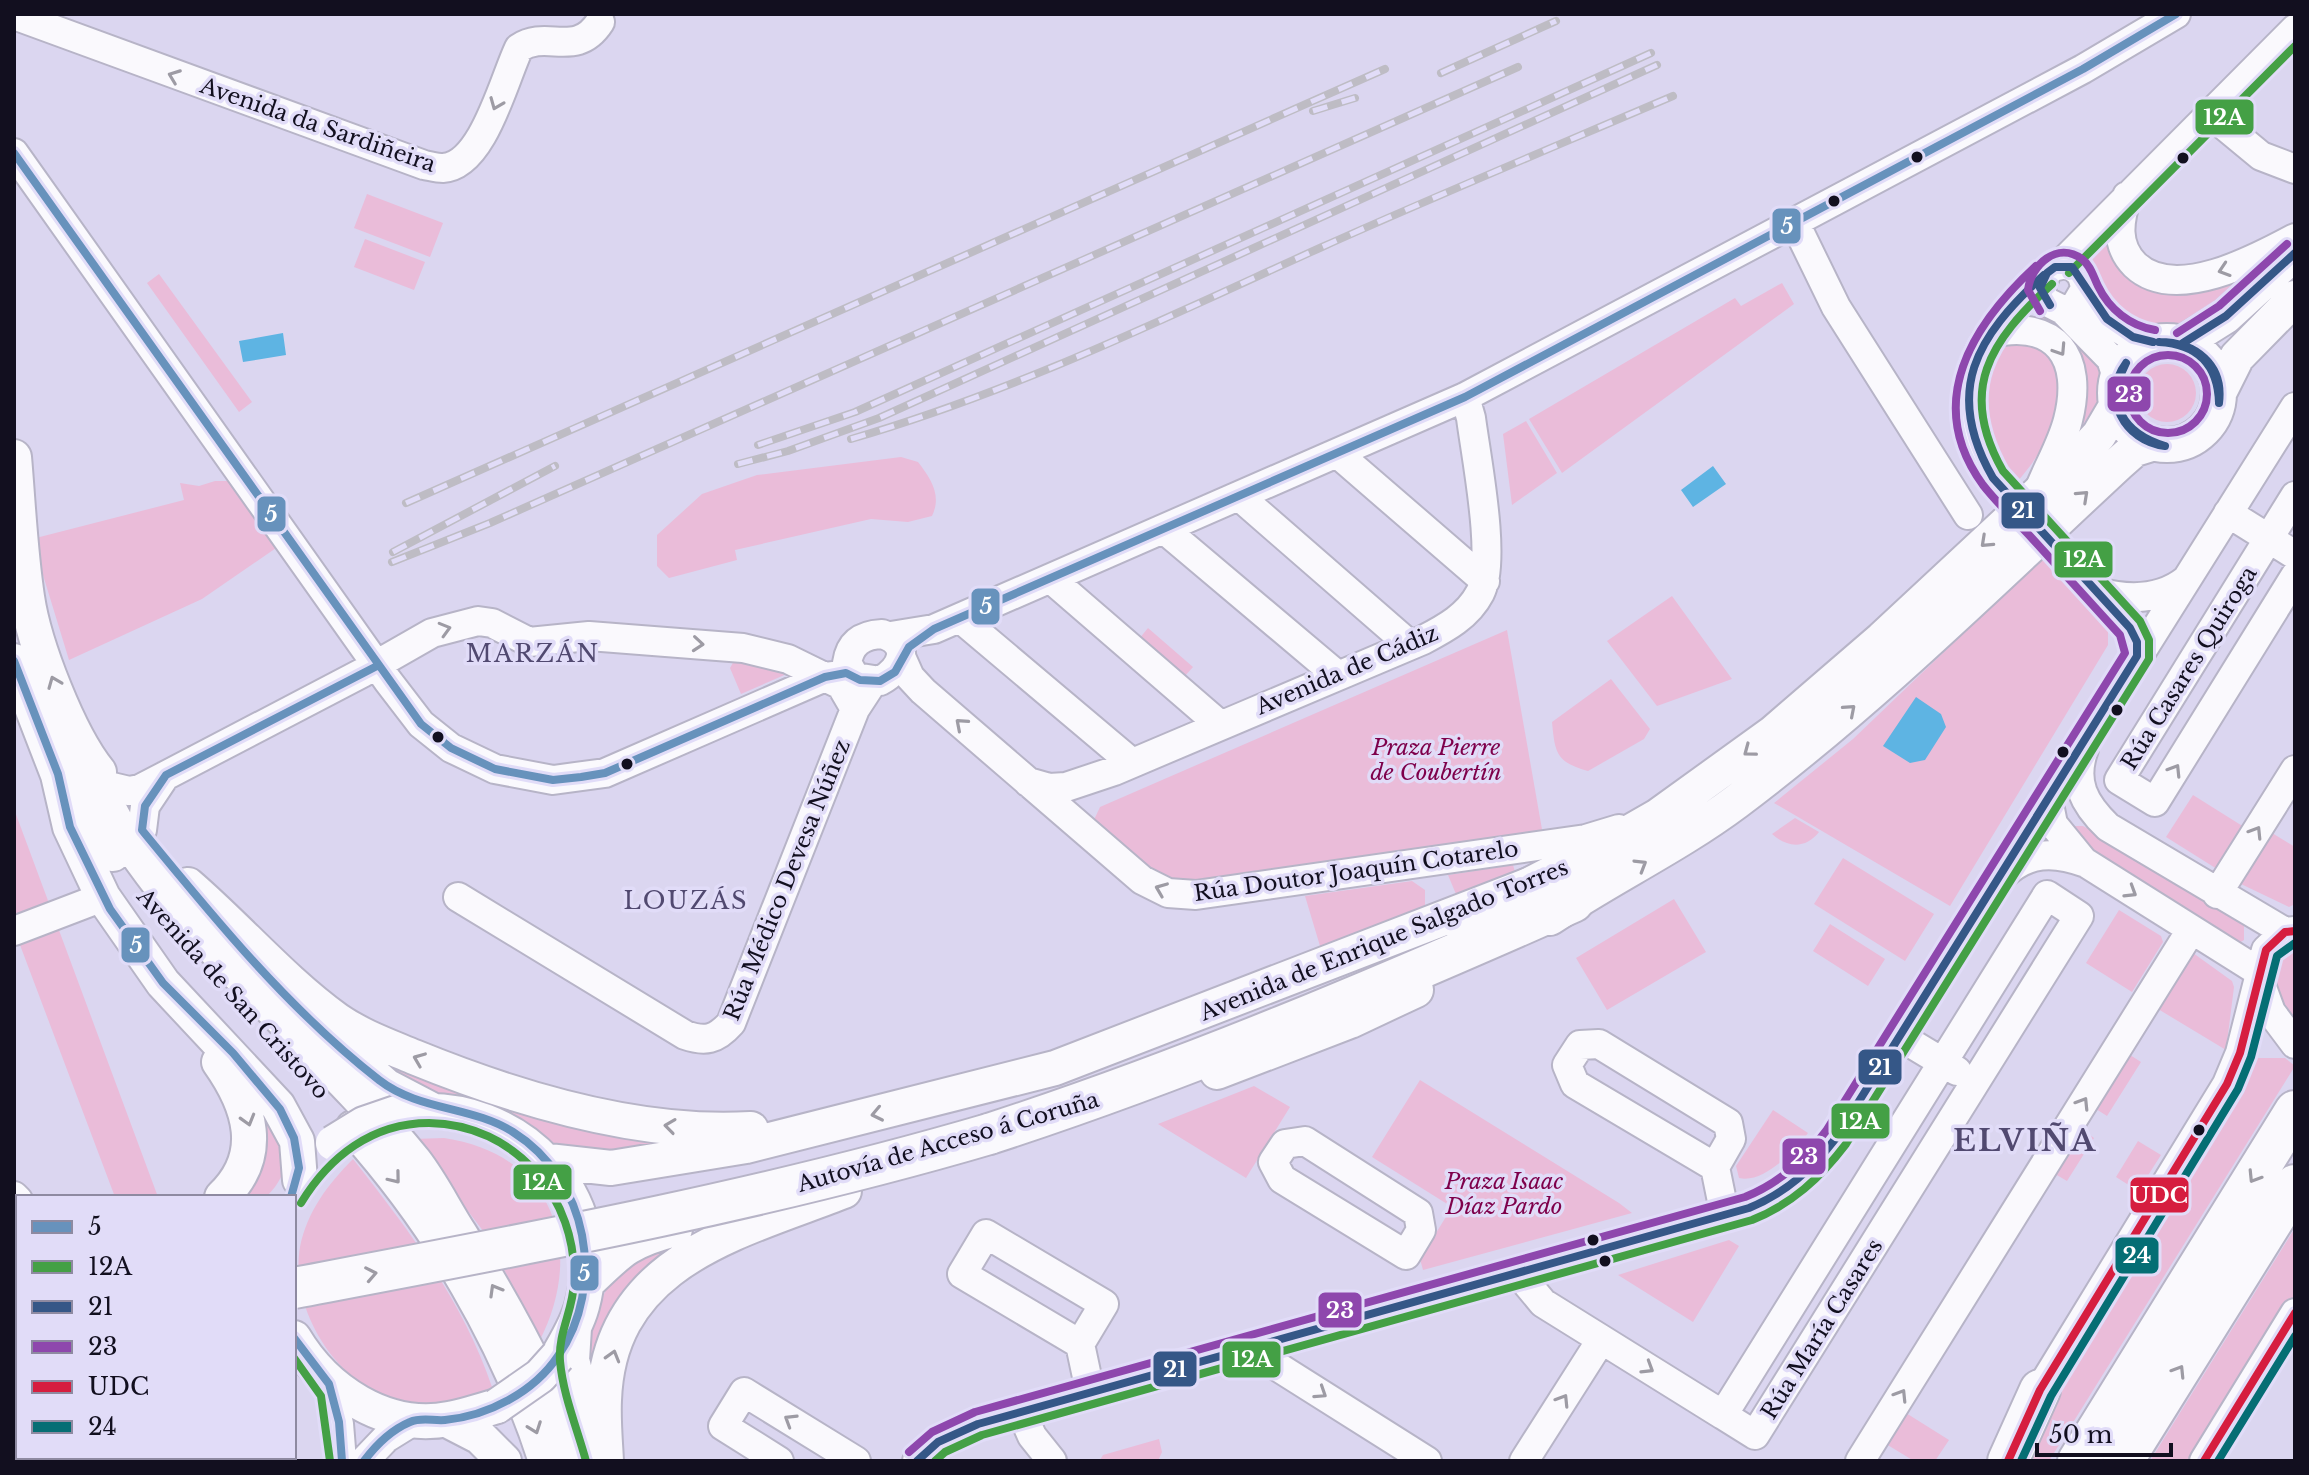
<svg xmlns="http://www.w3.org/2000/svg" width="2309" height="1475" font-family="'Libre Baskerville',serif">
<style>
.green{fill:#eabcd9}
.water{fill:#5eb4e3}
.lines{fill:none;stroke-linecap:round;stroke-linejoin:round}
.minor-casing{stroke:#b7b4c7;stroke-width:32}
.major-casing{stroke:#b7b4c7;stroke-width:38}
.highway-casing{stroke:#b7b4c7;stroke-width:44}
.minor{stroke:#faf9fd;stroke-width:28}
.major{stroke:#faf9fd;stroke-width:34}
.highway{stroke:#faf9fd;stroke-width:40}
.rail-casing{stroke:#bebcc4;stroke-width:8}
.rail{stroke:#e1dcf8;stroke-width:5;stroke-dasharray:15;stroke-linecap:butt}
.major-bridge-casing{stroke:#b7b4c7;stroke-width:38;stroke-linecap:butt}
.highway-bridge-casing{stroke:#b7b4c7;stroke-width:44;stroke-linecap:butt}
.major-bridge{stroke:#faf9fd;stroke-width:34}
.highway-bridge{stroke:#faf9fd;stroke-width:40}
.bus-1-casing{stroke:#e1dcf8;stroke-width:14}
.bus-2-casing{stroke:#e1dcf8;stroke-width:14}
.bus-3-casing{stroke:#e1dcf8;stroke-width:14}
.bus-4-casing{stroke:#e1dcf8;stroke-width:14}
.bus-5-casing{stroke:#e1dcf8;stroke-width:14}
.bus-6-casing{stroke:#e1dcf8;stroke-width:14}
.bus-1{stroke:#6792bc;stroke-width:8}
.bus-2{stroke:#44a045;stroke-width:8}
.bus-3{stroke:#355787;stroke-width:8}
.bus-4{stroke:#8e47ad;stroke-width:8}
.bus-5{stroke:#d61d3f;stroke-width:8}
.bus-6{stroke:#056e74;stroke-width:8}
.oneway{stroke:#9d9ba4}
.bus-dot{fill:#120f1f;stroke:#e1dcf8;stroke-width:3}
.labels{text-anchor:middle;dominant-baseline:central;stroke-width:7;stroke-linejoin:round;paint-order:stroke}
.street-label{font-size:22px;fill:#120f1f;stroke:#e1dcf8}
.park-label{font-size:22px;font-style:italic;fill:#7e004b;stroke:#e1dcf8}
.neighbourhood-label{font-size:24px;letter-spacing:2px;fill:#514970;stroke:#e1dcf8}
.district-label{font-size:30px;font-weight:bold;letter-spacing:2px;fill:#514970;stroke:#e1dcf8}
.line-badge{stroke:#e1dcf8;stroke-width:3}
.badge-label{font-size:22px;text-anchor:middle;font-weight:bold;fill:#fff}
</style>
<rect width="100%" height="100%" fill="#dbd6f0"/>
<path class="green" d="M367 194 443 223 430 257 354 228Z
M2114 224 2123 264 2254 268C2233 288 2210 318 2181 326 2145 335 2087 302 2092 261 2093 246 2105 236 2114 224Z
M365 239 425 262 414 290 354 267Z
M159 274 252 402 239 412 147 283Z
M1782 283 1794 304 1562 473 1529 419 1735 298 1741 306Z
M2042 314 2052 317 2102 369V394L2076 436 2065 335 2043 319H2025Z
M2031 338 2057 362C2062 413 2051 443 2017 482 1985 444 1966 381 2004 339Z
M2138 393a29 29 0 1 1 58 0a29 29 0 1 1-58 0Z
M1526 421 1557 473 1512 505 1503 434Z
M901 457 918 462C931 479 942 495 932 516L908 522 871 519 735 550 737 560 669 578 657 566V535L702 494 757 475Z
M215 481H231L279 546 202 599 69 660 32 539 184 500 180 483 199 486Z
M2042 558 2108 627V645L1950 906 1774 803 1853 739Z
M1672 596 1732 679 1657 706 1607 641Z
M1148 628 1193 667 1184 677 1139 639Z
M1507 630 1543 835 1192 886 1164 881 1093 822 1100 807Z
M735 659 789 673 741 694 730 668Z
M1611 679 1650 729 1644 739 1588 771C1556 762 1555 753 1552 722Z
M2193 795 2244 827 2217 869 2166 837Z
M14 809 158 1197H115L17 937 14 926Z
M1795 818 1819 832C1806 849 1787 848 1772 834Z
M2064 826H2083L2096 833 2244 926V940L2239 943 2085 851Z
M2272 833 2295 847V904L2289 907 2241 884Z
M1843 858 1934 914 1905 961 1814 904Z
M1513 865 1515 872 1458 899 1448 875Z
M1412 881 1425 890V909L1323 956 1305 896Z
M1674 899 1706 952 1607 1010 1576 958Z
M2119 910 2161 936 2163 942 2132 992 2086 963Z
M1830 924 1885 959 1868 986 1813 951Z
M2295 942V1030L2269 982 2275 956Z
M2193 953 2232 981 2234 987 2226 1050 2158 1009Z
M356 1042 676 1136 649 1155 563 1151 535 1127 506 1111 473 1099 418 1092Z
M2130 1055 2141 1062 2107 1116 2096 1109Z
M2253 1058H2285L2295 1066 2049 1461H2018L2049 1395 2240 1088Z
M1420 1080 1619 1203 1632 1213 1423 1270 1420 1259 1452 1207 1372 1157Z
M1254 1086 1290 1107 1246 1178 1158 1124Z
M252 1099C280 1131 303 1161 266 1197H235Z
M1773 1110 1808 1133C1794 1151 1764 1184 1739 1178L1736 1166Z
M2083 1130 2094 1138 2067 1181 2055 1174Z
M444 1138C553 1154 587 1249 539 1342L490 1240 413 1139Z
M2138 1141 2161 1155 2138 1191 2116 1177Z
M353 1159C408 1229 463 1301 492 1387 470 1398 448 1406 422 1405 349 1403 288 1318 300 1247 307 1212 328 1184 353 1159Z
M726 1227 706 1238 584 1391C585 1341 599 1270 648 1245 669 1234 702 1232 726 1227Z
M2295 1228V1298L2194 1461H2150Z
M1729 1240 1739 1246 1693 1322 1618 1275Z
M1906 1413 1949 1440 1935 1461H1914L1886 1444Z
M1159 1439 1162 1452 1158 1461 1100 1460 1103 1455Z"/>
<path class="water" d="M283 333 286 355 243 362 239 341Z
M1713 466 1726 484 1693 507 1681 490Z
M1916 697 1941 714 1946 727 1925 760 1910 763 1883 746Z"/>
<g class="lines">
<g class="minor-casing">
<path id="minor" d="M14 15 424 165C430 166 437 168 443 168 483 166 504 79 519 48 547 29 576 59 600 22
M2209 113 2261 156 2295 169
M14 153 388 681 421 724 451 748 495 769 553 780 605 773 825 677 851 674
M2127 196C2119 221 2115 245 2135 265 2175 303 2256 259 2295 238
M1795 223 1836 307 1968 515
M2060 265 2295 29
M2085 289 2075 306 2063 310 2045 301 2040 288 2048 270C2058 264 2069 262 2078 271 2085 277 2083 286 2088 294 2102 317 2126 340 2153 342
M2063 310 2111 359 2117 377
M1991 333C2056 319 2084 357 2068 420 2062 444 2048 467 2039 490
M1338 454 1485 581
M2007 494C1935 413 1968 338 2044 275
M2295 496 2119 780 2155 802 2295 576
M1240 497 1410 645
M2228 513 2295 555
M1165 530 1337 675
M2058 549 2130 628 2137 642 2134 664
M1051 579 1220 725
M2098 592C2128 600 2161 600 2186 580
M960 618 1132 763
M882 634C912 643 903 669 880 681L855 677 847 663C850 643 862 635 882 634Z
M891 636 934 629 1465 397 2083 69 2176 14
M902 659 910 677 923 691 1142 880 1168 893 1196 895 1586 839 1619 829
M2084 749C2072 782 2084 804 2108 827L2285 932
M1028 782 1049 788 1066 787 1114 771 1423 640C1446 628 1468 616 1480 593 1497 561 1476 457 1471 418L1465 397
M112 787 129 791 140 789 362 673 432 633 478 621 492 623 529 642 589 636 743 648 788 659 841 685 855 709
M2048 799 2053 824 2084 862
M142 830 145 806 165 776
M2002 876C2027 851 2054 851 2086 863L2261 973
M2217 894 2295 770
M2047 895 2079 916 1755 1435 1723 1415Z
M458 897 685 1035C705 1042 716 1040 731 1023L855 709 872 683
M14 931 103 897
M2260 982 2271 1012 2295 1044
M1899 1036 1957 1071
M1599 1044 1728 1123 1731 1139 1715 1167 1575 1084 1567 1065 1580 1045Z
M1305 1141 1418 1213 1421 1230 1406 1255 1282 1179 1273 1162 1285 1144Z
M1715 1167 1725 1216
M14 1196 18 1200
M986 1234 1104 1304 1080 1344 962 1274Z
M1518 1273 1543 1303 1723 1415
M1268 1341 1275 1365 1427 1461
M1080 1344 1090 1391
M329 1382 339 1424 342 1461
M2030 1406 2227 1084 2240 1053 2266 950 2285 932 2295 931
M1021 1411 1032 1436 1052 1461
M108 1457 109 1461
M364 1461 386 1438 415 1420
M779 1461 723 1426 744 1392 856 1461
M917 1461 938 1442 978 1424 1725 1216C1774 1200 1805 1179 1836 1138L2295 407
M1524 1461 1601 1340
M1860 1461 2191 930
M2204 1461 2295 1313"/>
</g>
<g class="major-casing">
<path id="major" d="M2115 393a52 52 0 1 1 104 0a52 52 0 1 1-104 0Z
M2183 343 2226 316 2295 253
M2220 391 2237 357 2295 298
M14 457C18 503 20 551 27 597 34 645 69 735 99 772
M14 661 58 775 70 827 103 897 163 983 278 1106 297 1141 300 1180
M84 753C94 775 103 799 115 820 194 950 320 1044 415 1162 432 1184 445 1211 460 1234 506 1307 546 1380 576 1461
M58 775 113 854
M188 885C239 929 283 981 337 1020 360 1036 388 1046 414 1057 517 1099 639 1136 751 1129
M1550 918C1611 877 1677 846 1736 802 1872 700 1993 580 2118 464L2135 449 2151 444
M325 1032 386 1086 430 1109
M219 1062C250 1106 266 1155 222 1197
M1217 1072 1350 1021 1416 990
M408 1112C517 1099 612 1196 582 1306 577 1324 567 1340 558 1356
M353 1128C438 1223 507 1339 546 1461
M548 1161 611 1168 746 1146 1055 1068 1555 875 1658 816 1773 733 1882 639 2085 450 2099 435 2116 406
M586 1284C620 1251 628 1241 675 1229
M574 1328 572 1360 592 1437
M294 1338C325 1390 385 1431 449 1419 465 1416 481 1411 497 1406
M447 1420 480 1437 504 1461
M606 1461C605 1441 603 1420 604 1400 609 1260 739 1232 844 1191"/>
</g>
<g class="highway-casing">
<path id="highway" d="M1463 923 1555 875
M989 1134C1189 1069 1381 987 1573 902
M14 1266 18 1265
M14 1310 18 1309
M14 1364H18
M2008 1461 2040 1390
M2078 1461 2295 1111
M2123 1461 2295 1185"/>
</g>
<use href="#minor" class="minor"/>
<use href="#major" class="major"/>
<use href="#highway" class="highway"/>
<g class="rail-casing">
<path id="rail" d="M1441 73 1556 21
M1313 111 1355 98
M851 439C1016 391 1165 318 1322 247 1438 195 1556 146 1673 96
M758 445 855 412 1651 53
M738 464 788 451 879 418 1657 65
M406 503 1385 69
M393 552 555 466
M392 562 490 523 1518 67"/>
</g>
<use href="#rail" class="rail"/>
<g class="major-bridge-casing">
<path id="major-bridge" d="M333 1143 364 1124 399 1112
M497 1406 540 1376 558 1356"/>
</g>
<g class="highway-bridge-casing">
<path id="highway-bridge" d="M294 1288C527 1244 761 1201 989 1134"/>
</g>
<use href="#major-bridge" class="major-bridge"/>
<use href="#highway-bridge" class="highway-bridge"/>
<g class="bus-1-casing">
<path id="bus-1" d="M14 153 421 724 451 748 495 769 553 780 581 777 605 773 825 677 846 673 860 680 880 681 895 672 909 647 934 629 1465 397 2083 69 2176 14
M14 661 58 774 70 827 110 909 163 983 233 1053 280 1109 294 1138 299 1168 291 1197
M294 1338 329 1384 339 1422 342 1461
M364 1461C376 1445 391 1430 410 1422 421 1417 433 1421 445 1420 488 1416 534 1392 558 1356 607 1285 588 1179 513 1132 472 1106 419 1111 379 1080 289 1010 214 918 142 830L145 806 166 775 377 666"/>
</g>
<g class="bus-2-casing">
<path id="bus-2" d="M2069 273 2295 46
M301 1203C329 1157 372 1123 429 1123 515 1124 578 1198 574 1283 573 1310 558 1333 560 1361 563 1395 577 1428 586 1461
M294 1358 321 1396 330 1461
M935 1461 945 1452 982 1435 1752 1220C1792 1204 1820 1178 1846 1144L2149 659V640L2140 621 2003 471C1957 390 1990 341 2052 284"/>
</g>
<g class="bus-3-casing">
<path id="bus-3" d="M2050 305 2040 288 2047 273 2055 267H2072L2107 319 2133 337 2153 342
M2159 342C2197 344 2218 365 2219 403
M2159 342C2195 342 2224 364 2219 403
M2183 343 2226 316 2295 253
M2126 363C2105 404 2123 433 2165 446
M2126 363C2101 397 2124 441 2165 446
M917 1461 938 1442 978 1424 1749 1208C1786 1193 1812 1169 1836 1138L2137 656V642L2130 628 1993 478C1943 391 1976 337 2044 275"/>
</g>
<g class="bus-4-casing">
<path id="bus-4" d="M2040 311 2028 290C2031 265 2057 241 2082 259 2091 266 2093 276 2098 286 2109 309 2130 326 2155 330
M2177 333 2219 306 2287 244
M2129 394a39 39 0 1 1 78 0a39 39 0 1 1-78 0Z
M909 1452 932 1432 975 1412 1745 1197C1780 1183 1804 1160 1826 1131L2125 653 2120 635C2090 602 2059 568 2029 535 2014 519 1997 503 1983 485 1923 403 1972 325 2036 266"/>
</g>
<g class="bus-5-casing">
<path id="bus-5" d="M2008 1461 2040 1390 2227 1084 2240 1053 2266 950 2285 932 2295 931
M2204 1461 2295 1313"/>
</g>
<g class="bus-6-casing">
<path id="bus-6" d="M2021 1461 2051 1396 2238 1089 2251 1057 2277 956 2295 943
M2218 1461 2295 1336"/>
</g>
<use href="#bus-1" class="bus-1"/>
<use href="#bus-2" class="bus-2"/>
<use href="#bus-3" class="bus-3"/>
<use href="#bus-4" class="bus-4"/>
<use href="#bus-5" class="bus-5"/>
<use href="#bus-6" class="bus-6"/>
</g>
<defs><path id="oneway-chevron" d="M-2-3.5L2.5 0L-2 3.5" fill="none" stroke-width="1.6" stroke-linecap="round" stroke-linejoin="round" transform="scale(2)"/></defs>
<g class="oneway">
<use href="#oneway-chevron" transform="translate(174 76) rotate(-159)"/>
<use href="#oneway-chevron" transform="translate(496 104) rotate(112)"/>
<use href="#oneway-chevron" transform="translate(2224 270) rotate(162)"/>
<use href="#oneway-chevron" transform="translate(2060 350) rotate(57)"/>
<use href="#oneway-chevron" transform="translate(2083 496) rotate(-43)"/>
<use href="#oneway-chevron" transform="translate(1986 542) rotate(137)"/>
<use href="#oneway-chevron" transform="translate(445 629) rotate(-16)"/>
<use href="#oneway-chevron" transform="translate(698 644) rotate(5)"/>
<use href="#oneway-chevron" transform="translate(54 682) rotate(-112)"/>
<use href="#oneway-chevron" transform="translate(1850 710) rotate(-41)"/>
<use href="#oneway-chevron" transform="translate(961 724) rotate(-139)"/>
<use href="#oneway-chevron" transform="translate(1749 751) rotate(143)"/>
<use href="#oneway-chevron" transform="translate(2175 770) rotate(-58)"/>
<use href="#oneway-chevron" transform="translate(2256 832) rotate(-58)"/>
<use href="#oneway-chevron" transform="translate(1641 865) rotate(-31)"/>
<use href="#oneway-chevron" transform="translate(1161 889) rotate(-158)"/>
<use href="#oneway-chevron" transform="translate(2131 892) rotate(32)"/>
<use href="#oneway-chevron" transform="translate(419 1059) rotate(-158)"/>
<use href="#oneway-chevron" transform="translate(2083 1103) rotate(-58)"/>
<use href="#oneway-chevron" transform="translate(877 1114) rotate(168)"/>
<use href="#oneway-chevron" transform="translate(248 1120) rotate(74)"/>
<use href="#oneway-chevron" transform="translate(670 1126) rotate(-172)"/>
<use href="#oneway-chevron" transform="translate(2254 1177) rotate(122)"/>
<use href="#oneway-chevron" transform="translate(395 1178) rotate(51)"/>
<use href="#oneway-chevron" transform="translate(371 1274) rotate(-11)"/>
<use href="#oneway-chevron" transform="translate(495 1290) rotate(-120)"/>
<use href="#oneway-chevron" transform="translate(613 1356) rotate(-74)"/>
<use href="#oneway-chevron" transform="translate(1648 1368) rotate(32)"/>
<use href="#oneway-chevron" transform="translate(2179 1371) rotate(-58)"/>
<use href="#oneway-chevron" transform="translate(1321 1393) rotate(33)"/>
<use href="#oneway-chevron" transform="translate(1901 1395) rotate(-58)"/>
<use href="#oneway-chevron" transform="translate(1563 1400) rotate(-58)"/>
<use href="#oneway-chevron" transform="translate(790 1420) rotate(-148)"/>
<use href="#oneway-chevron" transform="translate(535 1428) rotate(70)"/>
</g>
<g class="bus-dot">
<circle cx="1917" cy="157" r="7"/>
<circle cx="2183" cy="158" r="7"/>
<circle cx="1834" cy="201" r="7"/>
<circle cx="2117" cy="710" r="7"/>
<circle cx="438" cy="737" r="7"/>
<circle cx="2063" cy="752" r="7"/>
<circle cx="627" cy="764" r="7"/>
<circle cx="2199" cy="1130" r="7"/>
<circle cx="1593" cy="1240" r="7"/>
<circle cx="1605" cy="1261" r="7"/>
</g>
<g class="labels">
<g class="street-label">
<text transform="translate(318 125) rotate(19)">Avenida da Sardiñeira</text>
<text transform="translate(2189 668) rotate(-58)">Rúa Casares Quiroga</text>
<text transform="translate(1347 670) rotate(-23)">Avenida de Cádiz</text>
<text transform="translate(1356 871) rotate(-8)">Rúa Doutor Joaquín Cotarelo</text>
<text transform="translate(787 880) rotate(-68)">Rúa Médico Devesa Núñez</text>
<text transform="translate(1384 940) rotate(-22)">Avenida de Enrique Salgado Torres</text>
<text transform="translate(233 994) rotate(48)">Avenida de San Cristovo</text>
<text transform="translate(948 1142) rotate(-16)">Autovía de Acceso á Coruña</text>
<text transform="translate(1822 1329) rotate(-58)">Rúa María Casares</text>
</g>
<g class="park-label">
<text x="1436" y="747">Praza Pierre<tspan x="1436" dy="25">de Coubertín</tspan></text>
<text x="1504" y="1181">Praza Isaac<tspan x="1504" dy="25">Díaz Pardo</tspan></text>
</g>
<g class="neighbourhood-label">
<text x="533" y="653">MARZÁN</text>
<text x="686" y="900">LOUZÁS</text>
</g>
<g class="district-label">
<text x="2025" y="1140">ELVIÑA</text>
</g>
</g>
<g class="line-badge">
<rect x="2194" y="98" width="61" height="38" rx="8" fill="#44a045"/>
<rect x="1771" y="207" width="31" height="38" rx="8" fill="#6792bc"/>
<rect x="2106" y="375" width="46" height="38" rx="8" fill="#8e47ad"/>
<rect x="2000" y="491" width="46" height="39" rx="8" fill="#355787"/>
<rect x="256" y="495" width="31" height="38" rx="8" fill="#6792bc"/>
<rect x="2053" y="540" width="61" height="39" rx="8" fill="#44a045"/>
<rect x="970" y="587" width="31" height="39" rx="8" fill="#6792bc"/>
<rect x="120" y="926" width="31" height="38" rx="8" fill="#6792bc"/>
<rect x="1857" y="1048" width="46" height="38" rx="8" fill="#355787"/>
<rect x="1830" y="1102" width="61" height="38" rx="8" fill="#44a045"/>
<rect x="1781" y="1137" width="46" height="39" rx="8" fill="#8e47ad"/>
<rect x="512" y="1163" width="61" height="38" rx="8" fill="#44a045"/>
<rect x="2129" y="1176" width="61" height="38" rx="8" fill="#d61d3f"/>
<rect x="2114" y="1236" width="46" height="39" rx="8" fill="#056e74"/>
<rect x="569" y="1254" width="31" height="38" rx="8" fill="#6792bc"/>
<rect x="1317" y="1291" width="46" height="38" rx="8" fill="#8e47ad"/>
<rect x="1221" y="1340" width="61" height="39" rx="8" fill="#44a045"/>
<rect x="1152" y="1350" width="46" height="38" rx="8" fill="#355787"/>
</g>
<g class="badge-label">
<text x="2224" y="125">12A</text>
<text x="1787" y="234">5</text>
<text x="2129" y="402">23</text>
<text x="2023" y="518">21</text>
<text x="271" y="522">5</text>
<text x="2084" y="567">12A</text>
<text x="986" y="614">5</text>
<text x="136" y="953">5</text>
<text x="1880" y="1075">21</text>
<text x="1860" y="1129">12A</text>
<text x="1804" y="1164">23</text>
<text x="543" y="1190">12A</text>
<text x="2159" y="1203">UDC</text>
<text x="2137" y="1263">24</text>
<text x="584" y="1281">5</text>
<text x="1340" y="1318">23</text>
<text x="1252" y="1367">12A</text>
<text x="1175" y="1377">21</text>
</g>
<rect width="2309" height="1475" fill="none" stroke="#120f1f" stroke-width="32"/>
<rect x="16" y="1195" width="280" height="264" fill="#e1dcf8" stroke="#8e8aa1" stroke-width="2"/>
<rect x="32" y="1221" width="40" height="12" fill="#6792bc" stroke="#8e8aa1" stroke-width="2"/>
<text x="88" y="1235" font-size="24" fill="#120f1f">5</text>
<rect x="32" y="1261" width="40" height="12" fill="#44a045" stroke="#8e8aa1" stroke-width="2"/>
<text x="88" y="1275" font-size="24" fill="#120f1f">12A</text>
<rect x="32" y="1301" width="40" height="12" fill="#355787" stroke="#8e8aa1" stroke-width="2"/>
<text x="88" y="1315" font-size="24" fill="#120f1f">21</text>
<rect x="32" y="1341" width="40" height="12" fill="#8e47ad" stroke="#8e8aa1" stroke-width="2"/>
<text x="88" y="1355" font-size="24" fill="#120f1f">23</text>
<rect x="32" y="1381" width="40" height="12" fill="#d61d3f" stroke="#8e8aa1" stroke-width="2"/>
<text x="88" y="1395" font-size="24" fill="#120f1f">UDC</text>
<rect x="32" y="1421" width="40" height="12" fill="#056e74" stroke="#8e8aa1" stroke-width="2"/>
<text x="88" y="1435" font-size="24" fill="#120f1f">24</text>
<path d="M2037 1443v12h134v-12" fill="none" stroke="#120f1f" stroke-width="4"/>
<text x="2049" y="1443" font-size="24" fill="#120f1f" stroke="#e1dcf8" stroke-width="6" paint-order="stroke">50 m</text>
</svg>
